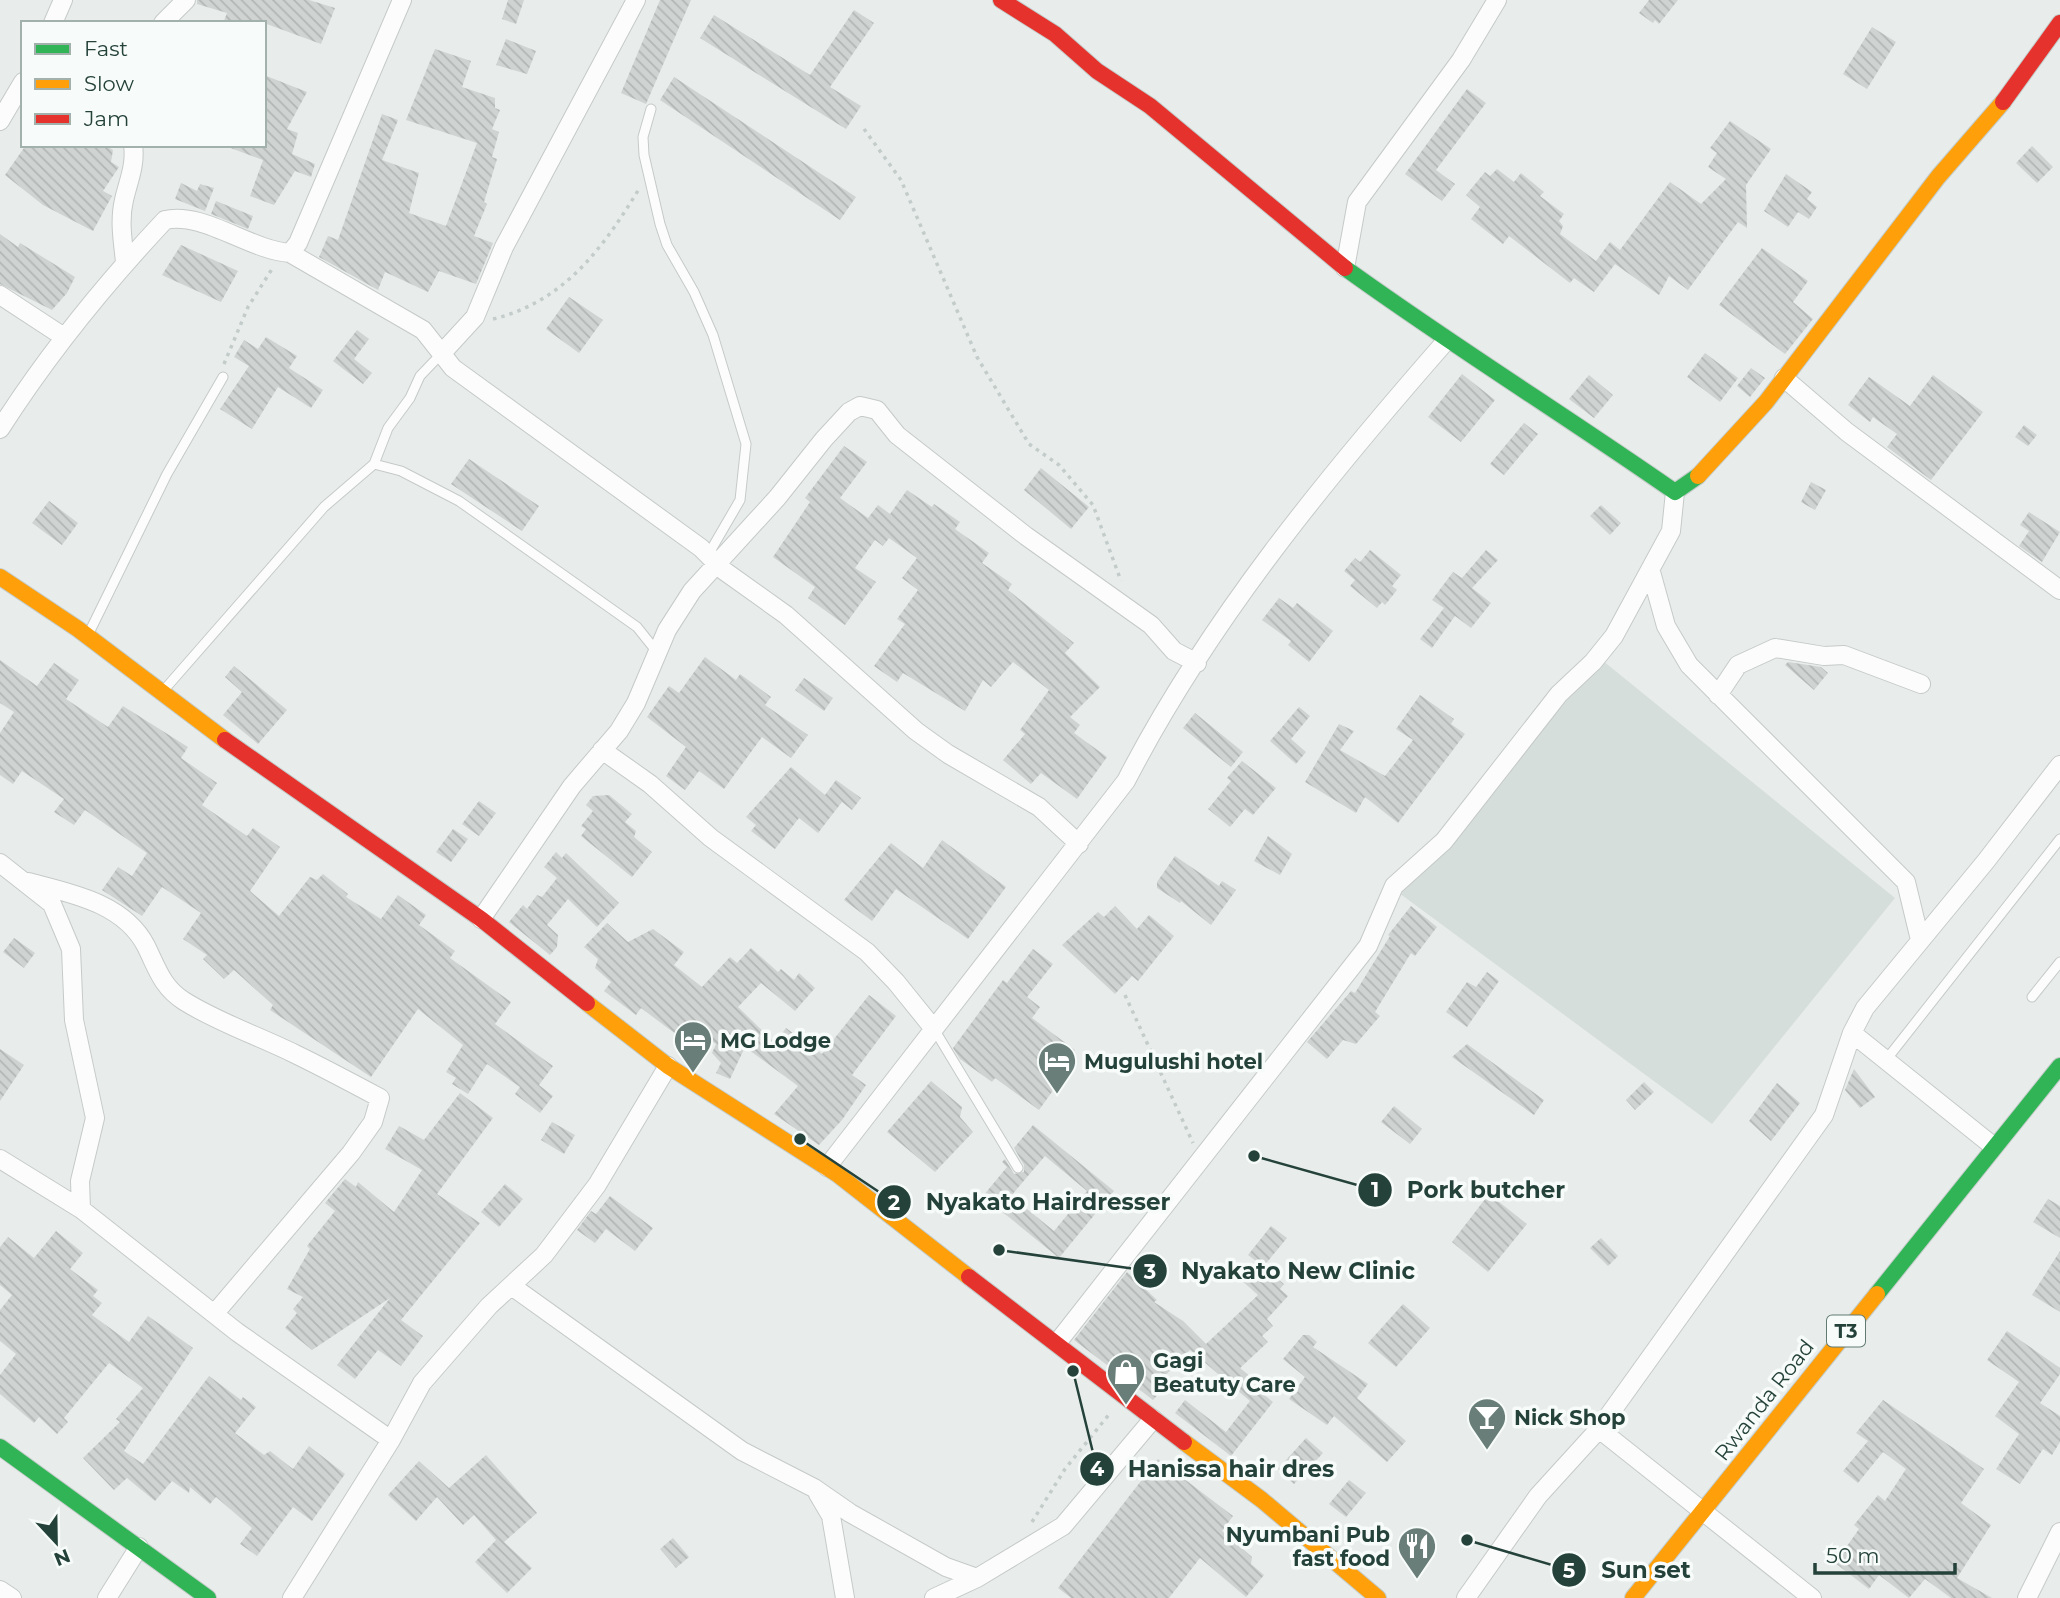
<svg xmlns="http://www.w3.org/2000/svg" width="2060" height="1598" font-family="Montserrat,sans-serif">
<style>
.built{fill:#d6dedb}
.building{fill:url(#building-back-hatch);fill-rule:evenodd}
.lines{fill:none;stroke-linecap:round;stroke-linejoin:round}
.lane-casing{stroke:#c5cac8;stroke-width:11}
.street-casing{stroke:#c5cac8;stroke-width:20}
.fast-casing{stroke:#c3cbc8;stroke-width:18}
.slow-casing{stroke:#c3cbc8;stroke-width:18}
.jam-casing{stroke:#c3cbc8;stroke-width:18}
.path{stroke:#c3ccca;stroke-width:3.5;stroke-dasharray:3.5 5;stroke-linecap:butt}
.lane{stroke:#fcfcfc;stroke-width:9}
.street{stroke:#fcfcfc;stroke-width:18}
.fast{stroke:#30b455;stroke-width:16}
.slow{stroke:#ff9f0a;stroke-width:16}
.jam{stroke:#e5322d;stroke-width:16}
.labels{text-anchor:middle;dominant-baseline:central;stroke-width:7;stroke-linejoin:round;paint-order:stroke}
.shield{fill:#f7fbf9;stroke:#637a73;stroke-width:2}
.shield-label{font-size:19px;font-weight:bold;fill:#24423a}
.poi-label{font-size:21px;font-weight:bold;fill:#24423a;stroke:#f7fbf9;text-anchor:start}
.street-label{font-size:21px;fill:#24423a;stroke:#f7fbf9}
.leader{fill:none;stroke:#24423a;stroke-width:2.5}
.callout-dot{fill:#24423a;stroke:#f7fbf9;stroke-width:2.5}
.mark-label{font-size:21px;text-anchor:middle;font-weight:bold;fill:#fff}
.callout-label{font-size:23px;text-anchor:middle;font-weight:bold;fill:#24423a;stroke:#f7fbf9;stroke-width:7;stroke-linejoin:round;paint-order:stroke}
</style>
<defs>
<pattern id="building-back-hatch" width="6" height="6" patternUnits="userSpaceOnUse" patternTransform="scale(1.75)"><rect width="6" height="6" fill="#cfd4d2"/><path d="M-1 5l2 2M0 0l6 6M5-1l2 2" fill="none" stroke="#b2b7b5"/></pattern>
</defs>
<rect width="100%" height="100%" fill="#e8edeb"/>
<path class="built" d="M1602 660 1895 898 1712 1124 1399 893Z"/>
<path class="building" d="M197 0H309L335 8 321 44 264 23H223L227 13 197 4Z
M508 0H524L516 24 502 19Z
M660 0H691L646 104 621 93Z
M1649 0H1678L1659 24 1655 20 1653 23 1639 13Z
M854 10 874 23 830 87 861 106 846 129 700 38 714 15 810 75Z
M1872 27 1896 42 1867 89 1843 74Z
M506 39 536 51 527 74 496 65Z
M435 49 471 61 462 87 495 98V108L500 110 492 129 499 132 492 157 497 159 484 202 487 204 474 236 493 243 476 284 439 271 428 292 385 272 378 290 319 257 328 236 338 240 382 114 398 120 382 160 419 173 409 213 446 226 477 143 406 120Z
M264 75 307 92 287 129 298 133 292 154 315 164 311 177 295 171 274 205 250 196 263 160 228 147 264 145Z
M674 77 856 197 840 220 660 100Z
M1467 89 1486 103 1436 170 1455 184 1442 201 1405 174Z
M1730 121 1771 149 1746 185 1747 228 1738 222 1688 290 1669 276 1659 295 1615 264 1594 292 1574 278 1570 283 1509 236 1503 244 1471 219 1480 207 1466 195 1485 172 1490 176 1497 169 1514 182 1521 173 1544 192 1540 196 1564 214 1559 221 1563 226 1560 234 1596 261 1610 242 1620 250 1670 182 1701 204 1726 179 1708 167 1717 153 1710 148Z
M26 145H105L113 150 111 162 119 167 103 191 112 196 93 231 43 205 5 175Z
M2032 146 2053 167 2037 183 2016 163Z
M1786 174 1812 192 1807 199 1817 207 1809 219 1798 212 1788 227 1764 211Z
M181 183 197 191 200 184 214 188 205 211 175 199Z
M216 201 253 216 248 229 211 214Z
M0 234 18 247 20 243 75 277 67 293 52 310 0 284Z
M181 245 238 271 221 302 162 275Z
M1762 248 1808 281 1793 302 1813 319 1785 354 1719 305Z
M569 297 603 320 579 353 546 329Z
M357 330 369 339 354 359 372 373 363 384 333 361Z
M266 337 297 356 289 368 323 390 311 408 278 387 252 429 220 409 249 366 234 357 244 340 258 349Z
M1705 353 1738 378 1720 402 1687 377Z
M1751 368 1765 378 1750 397 1737 386Z
M1462 374 1495 400 1461 442 1428 417Z
M1589 375 1613 395 1594 418 1569 399Z
M1933 375 1983 412 1931 480 1887 447 1897 434 1873 417 1870 422 1848 405 1869 377 1910 406Z
M1524 423 1538 434 1504 475 1490 464Z
M2024 425 2037 435 2028 446 2015 437Z
M844 446 867 462 840 498 868 518 878 505 890 514 907 490 932 507 934 504 960 522 955 529 989 553 982 563 1012 584 1008 590 1074 643 1065 653 1100 687 1070 717 1080 725 1074 733 1107 757 1077 799 1041 773 1031 784 1003 760 1025 734 1020 730 1049 690 1013 662 991 687 983 680 965 711 903 673 897 682 874 666 905 624 897 619 918 590 902 578 917 558 889 538 883 546 875 540 855 568 876 582 845 625 808 598 815 587 773 557 810 502 805 498Z
M469 459 539 506 522 531 451 484Z
M1041 468 1089 507 1071 529 1024 490Z
M1811 482 1826 490 1815 510 1801 502Z
M49 501 78 523 62 545 32 523Z
M1601 505 1621 523 1610 535 1590 516Z
M2029 512 2060 532 2042 562 2019 546 2029 531 2020 525Z
M1370 550 1401 575 1392 586 1397 590 1385 605 1382 602 1377 608 1350 586 1355 580 1344 571 1355 558 1360 562Z
M1486 550 1498 560 1472 588 1491 603 1471 628 1455 616 1432 648 1420 639 1444 608 1432 600 1453 572 1462 578Z
M1279 598 1293 608 1297 603 1333 631 1309 662 1288 645 1291 641 1262 620Z
M705 657 736 680 740 674 771 697 765 705 808 735 791 758 762 737 724 789 699 771 685 790 666 776 686 747 647 717 669 686 679 693Z
M0 660 37 686 54 663 79 680 66 699 108 727 123 706 188 747 181 758 217 783 202 805 247 836 253 828 280 847 250 891 279 916 310 877 317 880 323 874 348 894 346 897 381 919 398 895 426 915 419 925 455 951 450 958 511 1002 495 1024 553 1066 539 1085 553 1096 540 1113 515 1094 520 1087 487 1064 468 1094 452 1084 456 1078 446 1072 463 1045 418 1009 371 1077 270 1010 273 1005 234 970 224 979 203 959 207 955 183 939 201 913 162 887 142 916 102 890 118 867 132 876 147 853 85 810 74 825 54 812 64 799 22 771 13 784 0 775V733L14 712 0 703Z
M1788 662 1821 667 1828 673 1814 690 1785 665Z
M234 666 287 710 258 744 223 715 242 692 225 677Z
M804 678 833 698 824 711 795 690Z
M1420 695 1454 719 1451 724 1465 734 1398 823 1365 797 1356 813 1305 782 1339 724 1354 731 1340 750 1385 776 1413 740 1396 729Z
M1299 707 1310 716 1291 739 1306 752 1296 764 1270 741Z
M1195 713 1243 752 1231 767 1183 728Z
M1242 761 1276 788 1253 815 1245 809 1230 827 1208 809 1231 781 1227 778Z
M791 767 825 795 836 780 861 798 852 810 842 802 818 833 799 818 775 849 751 831 756 825 746 817Z
M609 795 632 814 625 822 636 831 634 837 652 852 632 877 581 836 586 829 581 826 593 811 586 805 593 796Z
M479 801 496 813 479 836 462 824Z
M453 829 468 839 451 862 436 852Z
M1268 836 1292 854 1280 875 1254 861Z
M942 840 1006 887 968 939 896 889 872 921 844 900 891 843 923 868Z
M556 852 562 858 566 853 619 903 597 927 568 899 547 925 558 935 557 947 550 955 509 922 523 905 527 909 537 895 542 897 557 878 544 867Z
M1175 856 1219 886 1222 881 1236 890 1211 925 1181 901 1180 903 1157 888V882Z
M1115 906 1137 929 1149 915 1174 936 1138 981 1132 976 1115 994 1062 945 1098 912 1104 917Z
M1411 906 1437 927 1415 956 1411 953 1375 1012 1380 1016 1356 1044 1343 1040 1327 1059 1307 1042 1351 991 1355 993 1390 936 1388 935Z
M607 923 628 942 653 929 684 952 674 965 702 987 730 957 737 963 751 948 778 972 781 969 794 980 799 973 815 988 795 1011 761 983 738 1007 775 1043 786 1028 822 1054 869 995 896 1016 852 1075 866 1085 842 1120 819 1145 774 1114 798 1086 745 1047 730 1079 716 1073 721 1063 712 1053 716 1044 686 1023 677 1035 641 1008 636 1015 604 991 611 982 595 968 598 959 584 947Z
M14 938 35 953 24 968 3 952Z
M1033 949 1053 964 1027 997 1040 1007 1032 1018 1075 1050 1057 1074 1062 1078 1039 1110 995 1078 992 1082 960 1059 953 1048 1003 980 1007 983Z
M1487 972 1499 981 1467 1027 1446 1012 1467 982 1476 987Z
M1467 1044 1544 1100 1534 1115 1452 1057Z
M0 1049 24 1065 0 1101Z
M1854 1069 1875 1097 1860 1108 1845 1090Z
M931 1081 962 1107 960 1117 973 1132 935 1172 887 1132Z
M1644 1082 1654 1092 1635 1110 1626 1100Z
M1777 1083 1800 1103 1771 1141 1749 1121Z
M460 1093 493 1118 437 1194 480 1223 401 1320 423 1336 401 1366 378 1350 355 1379 337 1365 390 1298 312 1350 285 1328 297 1313 293 1309 303 1297 287 1289 310 1249 307 1246 335 1211 325 1203 345 1179 356 1187 358 1182 394 1212 422 1170 385 1149 399 1126 424 1140Z
M1394 1106 1422 1129 1410 1144 1381 1122Z
M552 1122 575 1135 564 1154 541 1140Z
M1033 1125 1114 1191 1059 1258 983 1196 1007 1167 1002 1162 1005 1159 1014 1174 1024 1172V1165L1014 1148ZM1045 1156 1087 1191 1054 1231 1011 1196Z
M505 1184 523 1199 499 1227 481 1212Z
M1489 1194 1527 1224 1488 1272 1452 1242Z
M610 1196 653 1228 635 1251 606 1229 595 1243 577 1230 591 1211 596 1214Z
M2048 1199 2060 1206V1238L2033 1222Z
M1271 1226 1287 1238 1263 1267 1284 1284 1280 1289 1288 1296 1267 1319 1273 1326 1262 1336 1268 1342 1240 1368 1254 1380 1251 1384 1273 1402 1231 1456 1175 1413 1185 1400 1226 1432 1250 1401 1190 1350 1154 1387 1160 1392 1153 1400 1074 1340 1127 1272 1157 1300 1154 1302 1183 1321 1206 1344 1258 1295 1240 1279 1256 1261 1248 1255Z
M56 1231 83 1253 70 1269 98 1290 93 1296 102 1303 92 1315 129 1342 148 1316 193 1348 124 1451 143 1464 209 1376 241 1400 243 1397 256 1407 235 1433 264 1455 270 1451 293 1469 309 1446 345 1474 312 1521 293 1507 257 1556 240 1544 252 1528 216 1497 210 1504 190 1487 189 1493 172 1481 155 1501 127 1478 114 1490 83 1458 120 1422 116 1419 143 1388 109 1363 64 1418 68 1422 57 1434 39 1417 34 1423 0 1394V1375L16 1354 0 1341V1310L12 1295 0 1285V1247L8 1237 34 1258Z
M1601 1238 1618 1256 1608 1266 1590 1248Z
M2060 1251V1312L2032 1295Z
M1403 1304 1430 1328 1396 1367 1368 1343Z
M2007 1331 2060 1368V1374L2040 1403 2060 1416V1442L2052 1455 2043 1449 2020 1484 1996 1469 2019 1434 1995 1416 2019 1382 1987 1360Z
M1303 1335H1309L1317 1342 1313 1347 1368 1384 1357 1398 1406 1441 1387 1462 1334 1416 1327 1425 1289 1399 1305 1377 1283 1359Z
M1883 1400 1984 1469 1961 1503 1991 1525 1957 1578 1992 1598H1951L1925 1579 1909 1598 1879 1575 1869 1589 1835 1563 1859 1529 1854 1525 1878 1495 1885 1501 1906 1469 1883 1452 1858 1483 1843 1471 1868 1441 1856 1433Z
M1306 1438 1323 1453 1294 1484 1278 1469Z
M486 1455 537 1513 504 1542 532 1568 507 1593 475 1562 496 1540 474 1515 463 1525 437 1497 416 1521 388 1495 419 1461 449 1488Z
M1158 1459 1233 1516 1222 1531 1252 1557 1251 1564 1264 1575 1246 1597 1200 1558 1169 1598H1071L1058 1588Z
M1349 1480 1366 1493 1346 1517 1329 1504Z
M673 1538 689 1557 676 1568 660 1549Z"/>
<g class="lines">
<g class="lane-casing">
<path id="lane" d="M651 109 643 137 644 155 660 224 667 245 694 292 713 335 746 444 740 500 708 555
M374 464 401 471 459 501 637 627 657 652
M88 635 167 474 223 377
M164 690 324 507 374 464 388 428 410 398 420 376 442 353
M2032 997 2060 962
M934 1029 1018 1168
M1886 1060 2060 839"/>
</g>
<g class="street-casing">
<path id="street" d="M53 23 63 0
M163 23 186 0
M0 121 23 82
M290 253 423 330 453 368 701 548 723 570 786 615 916 731 948 754 1039 807 1079 844
M125 262C123 242 119 221 124 200 128 182 136 165 133 145
M1345 268 1357 202 1461 60 1497 0
M0 295 64 337
M442 353 475 317 504 247 636 0
M1784 378 1847 432 2060 590
M0 429C48 354 104 285 165 220 203 211 249 250 290 253L298 243 402 0
M1651 572 1666 626 1689 665 1906 882 1920 940
M1718 695 1738 665 1775 648 1824 656 1844 655 1921 684
M602 750 650 784 711 838 867 952 896 982 934 1029
M0 863 52 904 71 949 74 1020 95 1118 80 1181 81 1209
M28 882C70 893 124 903 146 946 157 968 162 987 184 1001 219 1023 259 1036 295 1054 324 1068 352 1083 380 1098L373 1122 351 1153 215 1313
M481 919 572 786 619 731 636 703 667 630 692 591 777 498 824 439 849 412 860 406 877 410 897 435 1026 536 1151 625 1174 651 1197 663
M1852 1033 1993 1146
M0 1159 81 1209 237 1332 391 1440
M827 1167 1126 781C1209 620 1327 477 1446 341
M513 1287 742 1451 814 1488 850 1513 946 1567 977 1578
M1057 1343 1368 946 1394 886 1444 841 1559 694 1593 662 1614 636 1671 531 1675 492
M1599 1429 1812 1598
M818 1494 831 1516 845 1598
M0 1590 12 1598
M107 1598 139 1547
M292 1598 391 1440 422 1383 489 1306 544 1255 597 1185 668 1066
M934 1598 977 1578 1063 1526 1153 1419
M1466 1598 1538 1496 1599 1429 1824 1115 1852 1033 1865 1008 1986 861 2060 765
M2027 1598 2060 1532"/>
</g>
<g class="fast-casing">
<path id="fast" d="M1345 268C1453 346 1566 416 1675 492L1698 476
M1877 1294 2060 1066
M0 1447 208 1598"/>
</g>
<g class="slow-casing">
<path id="slow" d="M1698 476 1766 402 1938 177 2003 102
M0 577 78 629 225 740
M587 1003 668 1066 837 1174 969 1277
M1184 1442 1262 1500 1378 1598
M1633 1598 1877 1294"/>
</g>
<g class="jam-casing">
<path id="jam" d="M1001 0 1055 34 1097 71 1150 106 1345 268
M2003 102 2060 23
M225 740 481 919 587 1003
M969 1277 1184 1442"/>
</g>
<path class="path" d="M864 129 901 180 977 357 1029 444 1059 465 1093 505 1121 581
M493 319C564 302 603 248 639 189
M224 364 248 307 272 269
M1125 995 1193 1143
M1032 1522 1065 1469 1111 1412"/>
<use href="#lane" class="lane"/>
<use href="#street" class="street"/>
<use href="#fast" class="fast"/>
<use href="#slow" class="slow"/>
<use href="#jam" class="jam"/>
</g>
<defs>
<g id="hotel-pin" transform="scale(2.0125)"><path d="M0 17L-7.5 6A9.5 9.5 0 1 1 7.5 6Z" fill="#697e78" stroke="#f7fbf9"/><path d="M-6-4.5h1.5V1H6V5H4.5V3h-9V5H-6ZM-4 0a1.8 1.8 0 1 1 3.6 0ZM.5 0V-2.5h3Q6-2.5 6 0Z" fill="#fff"/></g>
<g id="shop-pin" transform="scale(2.0125)"><path d="M0 17L-7.5 6A9.5 9.5 0 1 1 7.5 6Z" fill="#697e78" stroke="#f7fbf9"/><path d="M-5-2.5h2.3a2.7 3.5 0 0 1 5.4 0H5L5.5 6h-11ZM-1.5-2.5h3a1.5 2.3 0 0 0-3 0Z" fill="#fff"/></g>
<g id="bar-pin" transform="scale(2.0125)"><path d="M0 17L-7.5 6A9.5 9.5 0 1 1 7.5 6Z" fill="#697e78" stroke="#f7fbf9"/><path d="M-6-5H6L.8 .8V4.5H3.5V6h-7V4.5H-.8V.8Z" fill="#fff"/></g>
<g id="restaurant-pin" transform="scale(2.0125)"><path d="M0 17L-7.5 6A9.5 9.5 0 1 1 7.5 6Z" fill="#697e78" stroke="#f7fbf9"/><path d="M-5-6h1v4h1v-4h1v4h1v-4h1v5L-1.5 .5V6h-2V.5L-5-1ZM5-6V6H3V1.5H1.5Q1.5-4 5-6Z" fill="#fff"/></g>
</defs>
<g fill-rule="evenodd">
<use href="#hotel-pin" x="693" y="1040"/>
<use href="#hotel-pin" x="1057" y="1061"/>
<use href="#shop-pin" x="1126" y="1372"/>
<use href="#bar-pin" x="1487" y="1417"/>
<use href="#restaurant-pin" x="1417" y="1546"/>
</g>
<g class="labels">
<rect class="shield" x="1827" y="1315.5" width="38" height="31" rx="5"/>
<g class="shield-label">
<text x="1846" y="1331">T3</text>
</g>
<g class="poi-label">
<text x="720" y="1040">MG Lodge</text>
<text x="1084" y="1061">Mugulushi hotel</text>
<text x="1153" y="1360">Gagi<tspan x="1153" dy="24">Beatuty Care</tspan></text>
<text x="1514" y="1417">Nick Shop</text>
<text x="1390" y="1534" text-anchor="end">Nyumbani Pub<tspan x="1390" dy="24">fast food</tspan></text>
</g>
<g class="street-label">
<text transform="translate(1764 1400) rotate(-52)">Rwanda Road</text>
</g>
</g>
<path class="leader" d="M1254 1156L1375 1190M800 1139L894 1202M999 1250L1150 1271M1073 1371L1097 1469M1467 1540L1569 1570"/>
<g class="callout-dot">
<circle cx="1254" cy="1156" r="7"/>
<circle cx="800" cy="1139" r="7"/>
<circle cx="999" cy="1250" r="7"/>
<circle cx="1073" cy="1371" r="7"/>
<circle cx="1467" cy="1540" r="7"/>
<circle cx="1375" cy="1190" r="18"/>
<circle cx="894" cy="1202" r="18"/>
<circle cx="1150" cy="1271" r="18"/>
<circle cx="1097" cy="1469" r="18"/>
<circle cx="1569" cy="1570" r="18"/>
</g>
<g class="mark-label">
<text x="1375" y="1197">1</text>
<text x="894" y="1210">2</text>
<text x="1150" y="1279">3</text>
<text x="1097" y="1476">4</text>
<text x="1569" y="1578">5</text>
</g>
<g class="callout-label">
<text x="1486" y="1198">Pork butcher</text>
<text x="1048" y="1210">Nyakato Hairdresser</text>
<text x="1298" y="1279">Nyakato New Clinic</text>
<text x="1231" y="1477">Hanissa hair dres</text>
<text x="1646" y="1578">Sun set</text>
</g>
<rect x="21" y="21" width="245" height="126" fill="#f7fbf9" stroke="#a3b1ad" stroke-width="2"/>
<rect x="35" y="44" width="35" height="10" fill="#30b455" stroke="#a3b1ad" stroke-width="2"/>
<text x="84" y="56" font-size="21" fill="#24423a">Fast</text>
<rect x="35" y="79" width="35" height="10" fill="#ff9f0a" stroke="#a3b1ad" stroke-width="2"/>
<text x="84" y="91" font-size="21" fill="#24423a">Slow</text>
<rect x="35" y="114" width="35" height="10" fill="#e5322d" stroke="#a3b1ad" stroke-width="2"/>
<text x="84" y="126" font-size="21" fill="#24423a">Jam</text>
<g transform="translate(56 1542) rotate(158)" stroke="#f7fbf9" stroke-width="5" paint-order="stroke">
<path d="M0-5L12 26L0 18L-12 26Z" fill="#24423a"/>
<text y="-10" font-size="19" font-weight="bold" text-anchor="middle" fill="#24423a">N</text>
</g>
<path d="M1815 1563v10h140v-10" fill="none" stroke="#24423a" stroke-width="3.5"/>
<text x="1826" y="1563" font-size="21" fill="#24423a" stroke="#f7fbf9" stroke-width="5" paint-order="stroke">50 m</text>
</svg>
